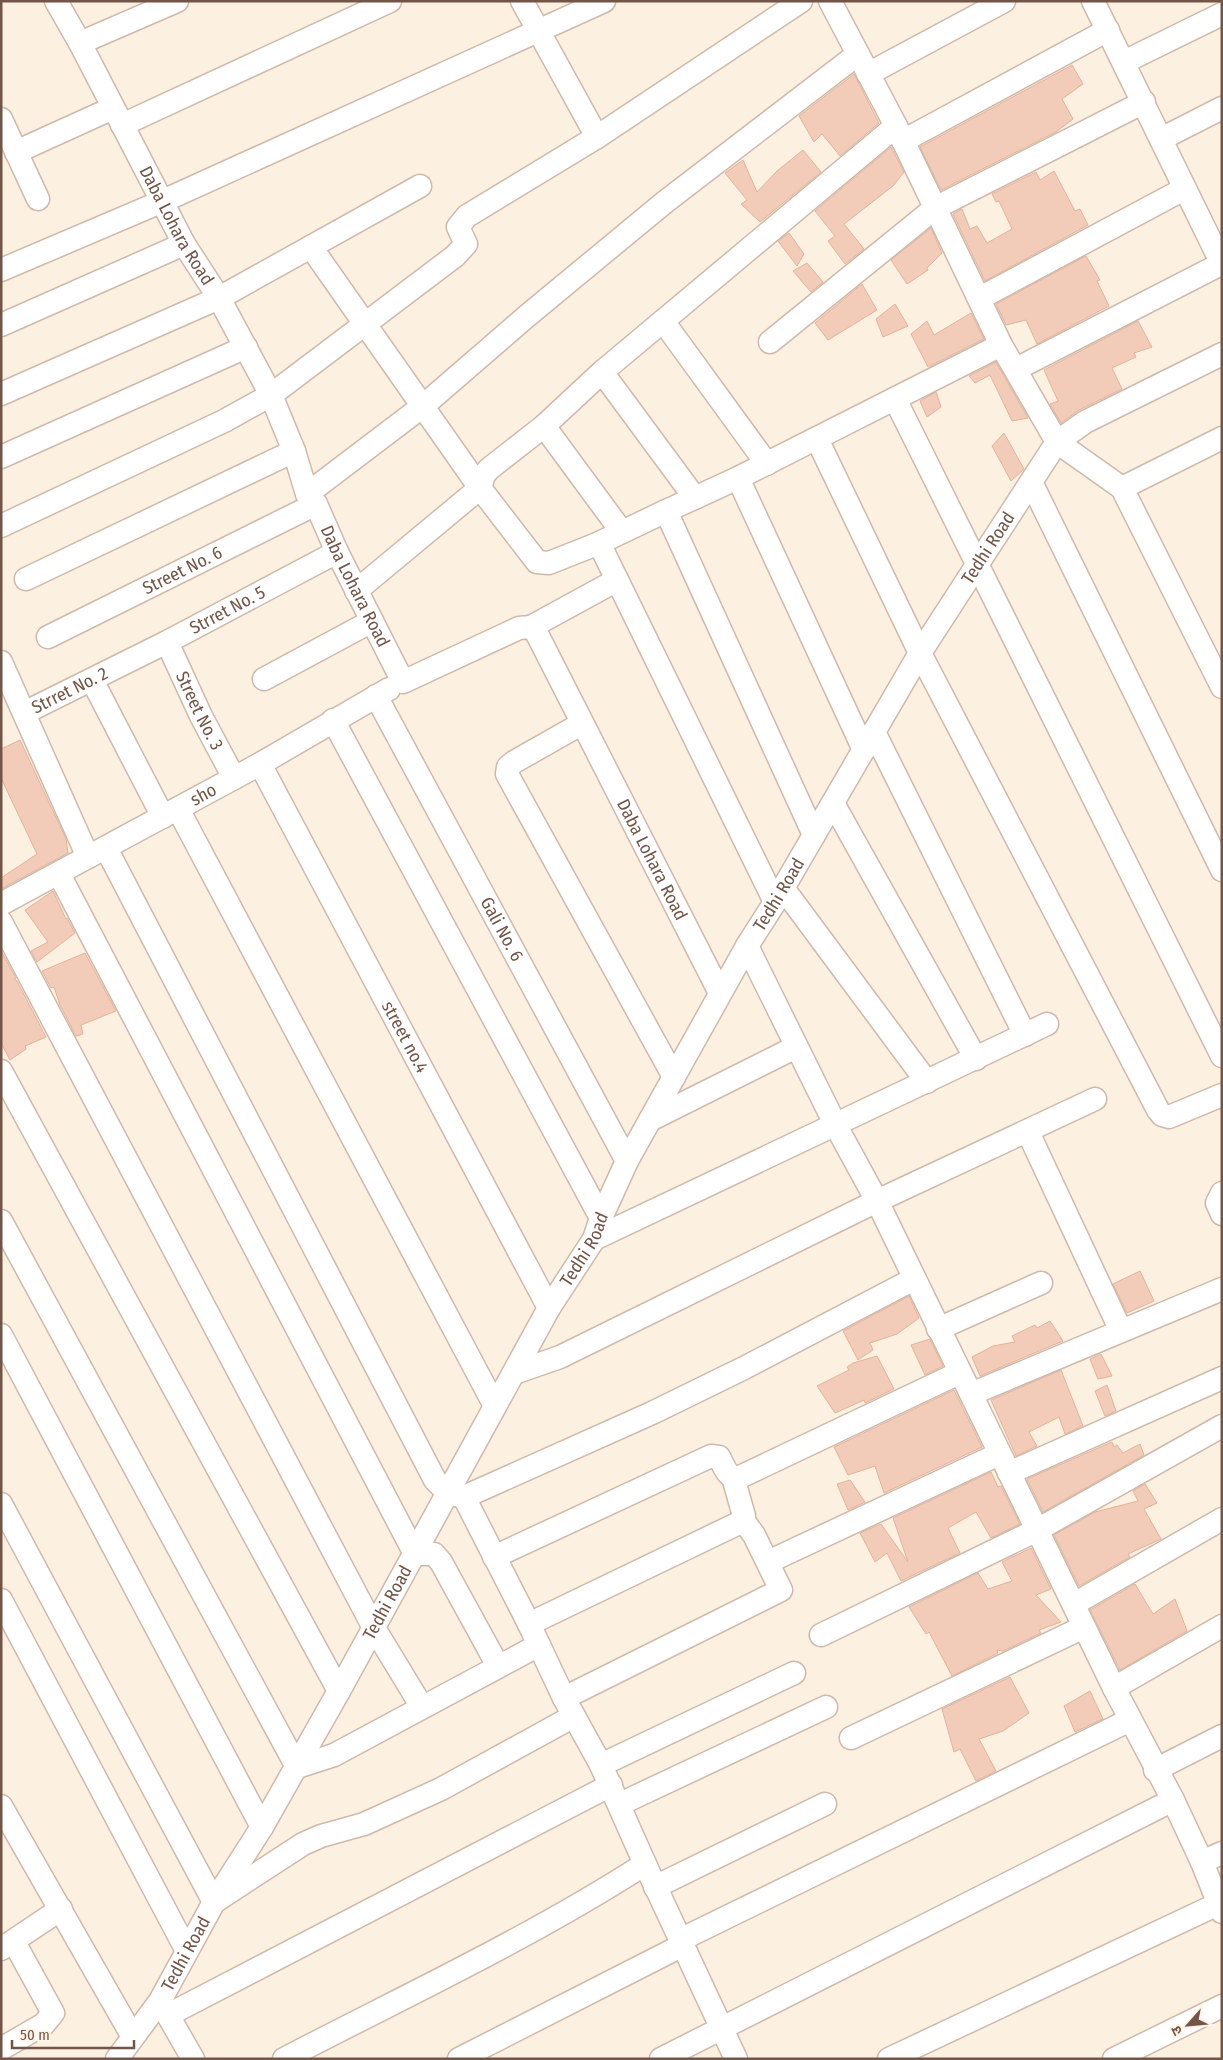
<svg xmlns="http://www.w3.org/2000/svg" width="1223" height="2060" font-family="'Fira Sans Condensed','Noto Sans Devanagari',sans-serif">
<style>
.building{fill:#f2ccb8;stroke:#e4b299}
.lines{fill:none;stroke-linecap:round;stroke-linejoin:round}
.minor-casing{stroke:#cfb9ab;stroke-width:25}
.minor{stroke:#fff;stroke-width:22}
.labels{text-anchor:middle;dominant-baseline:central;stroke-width:4;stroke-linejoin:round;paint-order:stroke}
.street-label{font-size:18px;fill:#735548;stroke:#fff4e7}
</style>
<rect width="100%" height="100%" fill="#fcf0e1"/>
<path class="building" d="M1072 65 1083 84 1062 99 1073 119 1056 132 941 190 920 147Z
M854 74 879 123 840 156 822 134 814 142 799 116Z
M891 147 904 172 893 186 844 224 864 249 845 264 828 241 835 236 815 211Z
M803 150 821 172 760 222 741 204 747 200 725 173 743 160 757 192 777 171Z
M1054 171 1075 211 1080 209 1088 225 985 281 953 214 962 209 970 229 977 226 987 243 1012 229 999 201 996 202 992 194 1036 172 1040 180Z
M931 228 942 253 927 268 928 270 907 284 891 260Z
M789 233 804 254 797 266 778 241Z
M1086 256 1100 280 1097 281 1109 306 1037 344 1026 320 1006 325 996 304Z
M807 263 823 282 811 292 793 271Z
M862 284 877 310 828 340 815 323Z
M895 304 908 326 883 337 876 319Z
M971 313 984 339 928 367 911 334 927 321 934 335Z
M1138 321 1152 347 1134 353 1136 357 1112 368 1122 389 1079 410 1061 423 1050 404 1058 401 1044 370Z
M996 362 1028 418 1012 421 990 375 975 383 969 376Z
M936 392 941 407 927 417 920 401Z
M1004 433 1024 469 1011 481 992 446Z
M20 740 66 839 68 853 1 889V878L37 854 1 778V749Z
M53 891 66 919 67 918 75 933 37 962 31 951 48 942 25 910Z
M1 951 16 978 14 979 17 981 46 1037 25 1046 26 1049 10 1060 1 1043Z
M85 953 116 1011 81 1025 83 1034 76 1036 60 1005 54 987 51 988 42 971Z
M1140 1271 1154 1301 1127 1313 1113 1284Z
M909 1296 919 1318 897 1334 870 1343 873 1350 858 1360 843 1331Z
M1050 1321 1063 1341 980 1376 972 1357 993 1346 1015 1342 1012 1336 1035 1325 1037 1328Z
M930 1339 943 1366 925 1375 911 1345Z
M1101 1354 1112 1376 1098 1379 1090 1359Z
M877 1356 894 1389 865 1403 864 1400 835 1413 817 1386 849 1370 847 1367 853 1363Z
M1061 1370 1083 1426 1065 1434 1059 1417 1029 1432 1037 1446 1016 1456 991 1400Z
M1107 1385 1116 1411 1105 1416 1095 1391Z
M954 1390 982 1447 884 1493 875 1466 848 1475 834 1447Z
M1112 1442 1114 1447 1117 1445 1123 1453 1140 1444 1144 1455 1043 1512 1027 1479Z
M991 1472 998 1487 1001 1486 1020 1524 991 1538 976 1512 948 1528 960 1553 901 1581 887 1553 875 1562 860 1533 881 1524 908 1562 893 1518Z
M850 1480 865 1502 848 1510 837 1484Z
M1145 1484 1157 1503 1144 1509 1161 1539 1128 1554 1130 1557 1079 1586 1054 1535 1095 1512 1138 1501 1133 1491Z
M1031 1548 1051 1589 1036 1595 1061 1622 1039 1630 1041 1633 1003 1651 997 1650 998 1653 952 1676 929 1632 926 1634 909 1607 978 1573 988 1589 1012 1581 1002 1562Z
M1135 1584 1153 1614 1175 1599 1187 1631 1120 1670 1090 1610Z
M1010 1677 1029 1713 1003 1731 979 1739 996 1771 976 1781 960 1749 954 1752 942 1709Z
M1090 1691 1103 1719 1075 1732 1064 1706Z"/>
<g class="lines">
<g class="minor-casing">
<g id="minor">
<path id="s1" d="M56 1 80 43 184 244 219 298 271 395 294 451 307 494 316 504 337 552 403 682 519 628 531 627 535 630 720 993"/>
<path d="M522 1 597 137"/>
<path d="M830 1 896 126 1001 345 1057 442 1122 488 1222 687"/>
<path d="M1093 1 1222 264"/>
<path d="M80 43 177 1"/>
<path d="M1124 62 1222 14"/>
<path d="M868 74 1004 1"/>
<path d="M1 119 38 199"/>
<path d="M122 125 390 1"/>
<path d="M1161 139 1222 108"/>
<path d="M903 141 1108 30"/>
<path d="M16 152 113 108"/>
<path d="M311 247 480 488 537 562 549 563 602 542"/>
<path d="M1 270 163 201 604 1"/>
<path d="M980 298 1184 189"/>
<path d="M663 321 767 464"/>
<path d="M1 325 184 244"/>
<path d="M770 342 935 208 1144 102"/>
<path d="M1016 369 1221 264"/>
<path d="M602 372 695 498"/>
<path d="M1 394 219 298 420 186"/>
<path d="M895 399 1222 1056"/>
<path d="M544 426 622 532"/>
<path d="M817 439 920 653 1158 1110 1162 1115 1169 1117 1222 1095"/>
<path d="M1 457 246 347"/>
<path d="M738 478 864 750"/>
<path d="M1031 482 1222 870"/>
<path d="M1122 488 1222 438"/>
<path d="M307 494 423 406 527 316 665 202 858 54"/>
<path d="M666 511 599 543 775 902"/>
<path d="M1 526 224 421 271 395 455 256 466 244 458 227 467 216 597 137 801 1"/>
<path d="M26 579 294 451"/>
<path d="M356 591 480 488 484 475 489 469 544 426 602 372 896 126"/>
<path d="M531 627 617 580"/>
<path id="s2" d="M48 637 316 504"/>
<path id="s3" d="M167 642 201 716 234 778"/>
<path d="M1 662 88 857"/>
<path d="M264 679 372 621"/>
<path d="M92 680 163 817"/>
<path id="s4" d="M376 696 627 1161"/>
<path id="s5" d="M24 713 167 642 337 552"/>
<path d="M333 720 601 1218"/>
<path d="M581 724 514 762 508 767 507 774 674 1077"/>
<path d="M874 732 1025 1035"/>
<path id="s6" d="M260 764 549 1308"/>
<path d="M833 803 976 1059"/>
<path d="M178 809 495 1406"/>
<path d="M814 835 666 511 738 478 1001 345"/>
<path d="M106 848 435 1480 448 1493 464 1497 652 1413 744 1368 914 1279"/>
<path d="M59 874 415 1554H434L441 1562 498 1666"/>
<path d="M783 888 927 1082"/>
<path id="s7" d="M1 904 260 764 389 689"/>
<path d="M1 922 374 1628 422 1707"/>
<path d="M747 946 836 1126 877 1201 1114 1688 1173 1800 1202 1862 1222 1912"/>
<path d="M1 1071 339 1691"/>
<path d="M650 1120 796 1047"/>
<path d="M1028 1132 1121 1331"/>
<path d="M1222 1193 1217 1203 1222 1214"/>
<path d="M1 1221 297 1767 334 1755 539 1645"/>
<path d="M594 1239 1047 1024"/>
<path d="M938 1329 1041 1283"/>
<path d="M1 1335 262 1827"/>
<path d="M514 1373 560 1357 877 1201 1095 1099"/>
<path d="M971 1394 1222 1289"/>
<path d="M1009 1473 1222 1378"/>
<path d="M464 1497 529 1624 564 1698 601 1765 645 1864 736 2059"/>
<path d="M1 1504 214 1902 303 1844 321 1836 364 1824 441 1789 574 1716"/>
<path d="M494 1557 711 1456 719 1457C725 1468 728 1481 742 1476L959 1373"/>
<path d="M768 1562 999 1454"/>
<path d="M1 1600 187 1951"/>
<path d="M1074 1604 1222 1519"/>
<path d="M529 1624 741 1522 744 1516 733 1477"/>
<path d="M821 1635 1037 1530 1222 1426"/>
<path d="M1114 1688 1222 1626"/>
<path d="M564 1698 781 1590 754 1535 743 1520"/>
<path d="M851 1738 1084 1627"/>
<path d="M601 1765 794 1673"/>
<path d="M1155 1770 1222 1736"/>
<path d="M620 1804 826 1707"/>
<path d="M1 1806 133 2037"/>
<path d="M1202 1862 1222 1853"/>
<path d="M655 1887 825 1804"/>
<path d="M680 1940 1130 1720"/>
<path d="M1 1949 61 1909"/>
<path d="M161 2003 193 2059"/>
<path d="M168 2015 611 1785"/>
<path d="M1 2049 44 2024 53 2013 14 1942"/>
<path id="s8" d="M117 2059 160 2001 214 1902 262 1827 339 1691 549 1308 594 1239 601 1218 627 1161 747 946 775 902 920 653 977 565 1057 442 1085 422 1222 354"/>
<path d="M284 2059C405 1996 530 1938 645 1864"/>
<path d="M459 2059 683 1945"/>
<path d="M661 2059 1173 1800"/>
<path d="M889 2059 1218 1904"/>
<path d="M1114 2059 1222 2006"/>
</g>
</g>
<use href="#minor" class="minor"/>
</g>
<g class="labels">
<g class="street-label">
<text stroke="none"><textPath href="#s1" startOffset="255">Daba Lohara Road</textPath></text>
<text stroke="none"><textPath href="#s8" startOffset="1746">Tedhi Road</textPath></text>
<text stroke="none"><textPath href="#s2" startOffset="150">Street No. 6</textPath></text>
<text stroke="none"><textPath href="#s1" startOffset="659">Daba Lohara Road</textPath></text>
<text stroke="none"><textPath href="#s5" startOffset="228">Strret No. 5</textPath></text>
<text stroke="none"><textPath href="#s5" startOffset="51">Strret No. 2</textPath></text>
<text stroke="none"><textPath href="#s3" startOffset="76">Street No. 3</textPath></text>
<text stroke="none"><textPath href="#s7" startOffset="230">sho</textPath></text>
<text stroke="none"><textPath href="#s1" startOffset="1169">Daba Lohara Road</textPath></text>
<text stroke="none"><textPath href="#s8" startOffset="1341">Tedhi Road</textPath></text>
<text stroke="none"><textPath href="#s4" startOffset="265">Gali No. 6</textPath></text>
<text stroke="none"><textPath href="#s6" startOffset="309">street no.4</textPath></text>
<text stroke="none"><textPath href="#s8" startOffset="936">Tedhi Road</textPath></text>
<text stroke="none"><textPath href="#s8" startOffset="531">Tedhi Road</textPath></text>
<text stroke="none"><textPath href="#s8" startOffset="126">Tedhi Road</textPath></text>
</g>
</g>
<rect width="1223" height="2060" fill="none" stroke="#735548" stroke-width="5"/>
<g transform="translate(1188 2025) rotate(243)" stroke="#fff4e7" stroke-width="4" paint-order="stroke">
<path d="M0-4L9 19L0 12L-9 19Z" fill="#735548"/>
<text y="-8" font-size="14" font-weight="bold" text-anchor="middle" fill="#735548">उ</text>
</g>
<path d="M12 2040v8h122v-8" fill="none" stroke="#735548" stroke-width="2.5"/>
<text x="20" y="2040" font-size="15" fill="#735548" stroke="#fff4e7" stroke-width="4" paint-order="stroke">50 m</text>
</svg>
